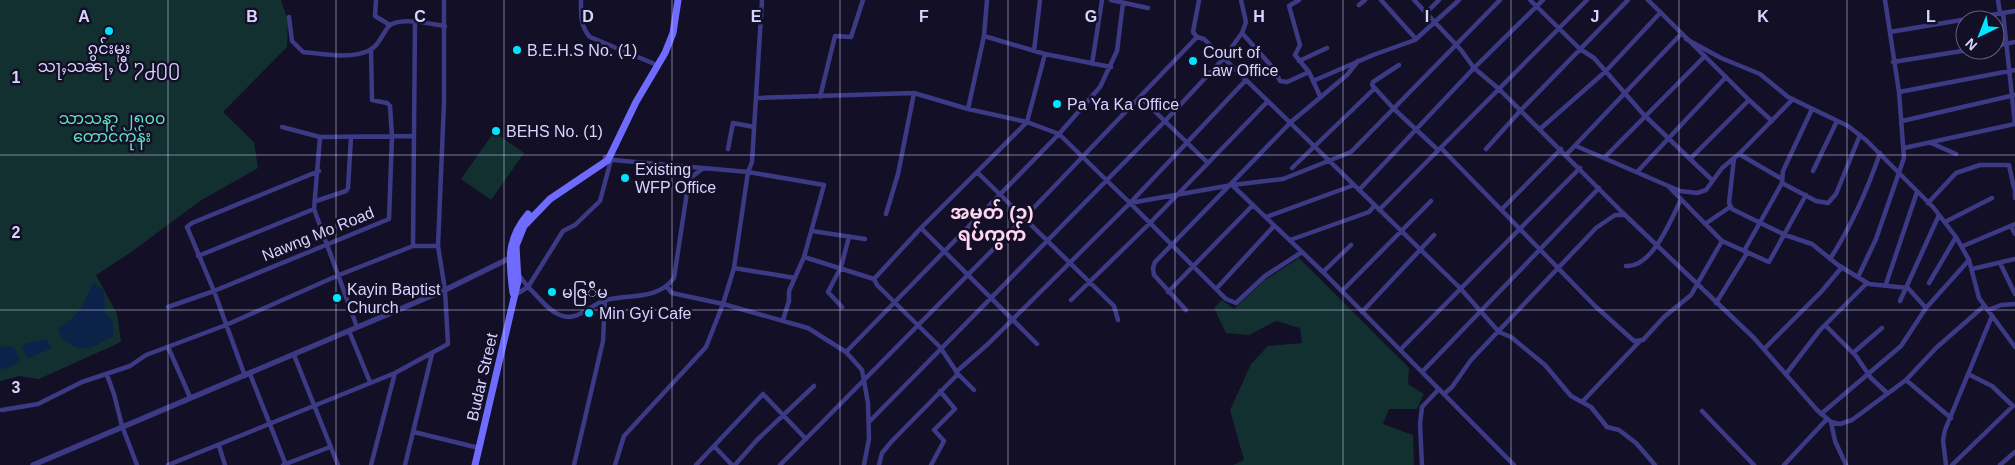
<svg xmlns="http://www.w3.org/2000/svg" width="2015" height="465" font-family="Helvetica,'Noto Sans Myanmar',sans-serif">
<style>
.green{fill:#12302f}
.water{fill:#0c2248}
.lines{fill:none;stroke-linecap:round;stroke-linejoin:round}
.minor{stroke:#3d3a85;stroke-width:4.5}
.tertiary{stroke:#3d3a85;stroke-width:5.5}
.secondary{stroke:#6f6bff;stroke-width:7}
.grid{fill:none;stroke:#d9d4ff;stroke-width:1;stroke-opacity:0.55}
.poi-dot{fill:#00e5ff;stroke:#130f26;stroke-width:2}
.labels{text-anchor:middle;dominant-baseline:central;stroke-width:5;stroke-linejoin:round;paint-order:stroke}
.poi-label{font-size:16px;fill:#d9d4ff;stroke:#130f26;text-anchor:start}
.park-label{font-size:16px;fill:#5fe0c0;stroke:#130f26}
.street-label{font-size:16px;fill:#d9d4ff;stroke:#130f26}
.quarter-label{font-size:19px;font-weight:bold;fill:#ffd6f0;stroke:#130f26}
.grid-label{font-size:16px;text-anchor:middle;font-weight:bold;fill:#d9d4ff;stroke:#130f26;stroke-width:5;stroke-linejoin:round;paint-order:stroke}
</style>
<rect width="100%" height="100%" fill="#130f26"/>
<path class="green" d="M0 0H281L288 21 287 47 223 112 254 142 258 168 200 201 130 253 96 275 117 314 121 342 39 379 19 376 0 381Z
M494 132 524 153 491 200 461 179Z
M1299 258 1409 368 1408 384 1424 394 1417 409H1389L1383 424 1413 435 1414 465H1233L1244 460 1230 410 1251 364 1268 346 1302 343 1300 328 1276 321 1249 335 1226 333 1214 308 1222 300 1234 309 1265 280Z"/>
<path class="water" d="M95 283 104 292 105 314 112 319 114 336C106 339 97 346 89 348 77 351 60 341 58 329 70 322 82 310 87 296 90 290 90 287 95 283Z
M46 339 52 348 27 359 22 347 24 344Z
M10 346 15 348 20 361 11 367 0 369V347Z"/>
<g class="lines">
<path class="minor" d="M376 0 375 16 390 25
M581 0C581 14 580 26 590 37L657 65
M1111 0 1148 8
M1299 0 1289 6 1300 45 1295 55 1309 72
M1381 0 1416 39
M1414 0 1461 50 1474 68 1499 89 1623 213 1754 338 1817 410 1831 422 1840 424 1852 420 1906 380 1936 348 1984 306
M1530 0 1580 49 1594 58 1644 115 1712 180
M1648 0 1749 100 1690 159
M1998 0 2000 13
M1359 5 1365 0
M1426 13 1439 0
M2003 13 2015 124
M289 17 292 41 303 52C323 54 350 59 368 51 378 47 382 35 388 27 397 16 432 24 445 26
M1890 32 2015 11
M1242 33 1274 69 1280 81 1287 82 1309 72 1320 96
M984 36 1045 54 1111 67
M1197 37 1193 32 1199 0
M1686 39 1721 58 1760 74 1788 97 1848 126 1866 140 1933 207 1956 237 1969 260 1979 298 2015 347
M1995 46 2015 42
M1034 51 1040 0
M1299 61 1327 48
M1893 62 1968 50
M1092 64 1102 0
M1399 65 1373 82 1372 85 1393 108 1438 150
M1313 81 1373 55 1415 40 1459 0
M1899 92 2015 70
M820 97 835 36 851 37 863 0
M756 98 914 93 968 109 1027 122 1059 134 1130 203 1232 185 1283 179 1351 152 1500 0
M1141 98 1208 163
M1749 100 1772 121
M968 109 984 36 987 0
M1902 121 2015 95
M282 127 320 137 414 136
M1540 129 1606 71 1660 13
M320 137 314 209 357 327
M1931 143 1956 154
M1576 146 1680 191 1697 193 1706 190 1722 168 1739 154 1793 99
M1441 148 1595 306 1634 341 1643 340 1664 317 1691 295 1722 241
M1904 148 2015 124
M728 149 733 123 754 127
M1486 149 1521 110 1628 0
M1739 154 1782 179
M1566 155 1681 34
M605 157 613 160 748 172 752 162 762 0
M1604 158 1705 56
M1734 158 1729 203 1732 209 1785 235 1812 244 1838 265 1869 284 1908 288 1926 308
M611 160 600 201 575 225 563 231 528 287C538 296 547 310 560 315 577 323 591 304 606 300 630 294 658 300 674 278L689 179
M680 167 689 179 702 169
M1292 168 1375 88
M1813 171 1837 121
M1637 172 1726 77
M978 173 1114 306 1118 320
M1782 183 1816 201 1828 203 1836 194 1860 135
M1232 185 1323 272 1514 465
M1669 187 1722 241 1769 262 1806 195
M2015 188V198
M1359 190 1474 68 1543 0
M316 201 346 191 348 188 351 137
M1130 203 1216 289 1274 226
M1928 203 1956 173 1980 165H2009L2014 188
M1502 209 1561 149
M1379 210 1587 0
M886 214 898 174 914 93
M1266 217 1354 185
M1945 222 1992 198
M1705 224 1730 207
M2011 226 2015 234
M921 228 1037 344
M812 231 865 239
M1290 240 1369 212 1375 205
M413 246H438
M1963 246 2015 224
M1744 251 1782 183 1783 171 1812 109
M198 256 314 209
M804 257 874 279
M1830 259C1852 225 1867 191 1880 153
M2000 263 2015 294
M1626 266C1652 268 1671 220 1681 199
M734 268 795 278
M1972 269 2015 259
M1323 272 1351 245
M1858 277 1876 239 1904 158 1899 92 1885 0
M1929 283 1956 237
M1886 284 1917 192
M667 287 672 293 723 304 808 328 846 352 862 370 868 403 869 439 864 465
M1216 289 1226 299 1236 303 1265 276 1302 252
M1342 291 1431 201
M1168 292 1253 205
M515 295 528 287 518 274
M1071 300 1150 223 1268 101
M1900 301 1939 215
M1716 303 1747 253
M168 307 214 291 389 219 392 136 390 106 387 103 372 100 371 50
M842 307 828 292 841 267 849 237
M1186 310 1154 275 1153 268 1155 262 1291 122 1347 75 1358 61
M1988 310 2001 305 2015 304
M1362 312 1434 235
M1825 325 1856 356 1871 378 1887 393
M349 331 370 382
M168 347 190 397
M1764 349 1821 292 1842 267
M1400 350 1580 168
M846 352 1059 134 1100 87 1117 51 1123 3
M1853 353 1882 328
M294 355 338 465
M956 372 988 344 1130 203 1246 80
M1422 372 1599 188
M250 374 286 465
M958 374 974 390
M1786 374 1820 330 1867 283
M107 375 114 394 122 426 137 465
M245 376 214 291 187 227 192 223 319 171
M1906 380 1951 418
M1444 394 1452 387 1471 360 1596 228 1615 215H1625
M1582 402 1639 342
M2 410 38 404 82 382 130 366 146 355 226 325 339 275 413 246 415 22
M1702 411 1754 465
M1821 414 1901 346 1926 308 1969 260
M869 422 1165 121 1223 59 1242 33 1246 22 1241 0
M1831 422 1835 441 1846 465
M414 432 479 448
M219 446 225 465
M714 446 732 465
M168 465 395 373 448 344 445 290 438 246 444 102V0
M283 465 330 447
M371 465 395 373
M405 465 432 354
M574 465 603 341 605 300
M615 465 624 436 706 347 723 304 734 268 748 172 824 185 804 257 789 291V301L783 320
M696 465 763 394 806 439
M735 465 757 440 814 386
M780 465 1025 217 1197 37 1204 39 1460 288 1499 332 1511 337 1545 365 1571 396 1591 407 1607 427 1619 430 1636 443 1655 465
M879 465 882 453 892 441 958 374 940 347 877 285 874 279 921 228 1027 122 1045 54
M931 465 944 441 934 430 955 409 940 391
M1422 465 1420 424 1422 407 1439 389
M1784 465 1827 419
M1946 465 1943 440 1945 430 1992 316
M1952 465 2013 406 1992 386 1968 374
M2000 465 2015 452"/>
<path class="tertiary" d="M33 465 445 290 512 257"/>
<path class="secondary" d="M513 293C509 261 506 240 528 214
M475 465 518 281 516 246 524 226 550 199 608 160 636 102 665 53 673 33 678 0"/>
</g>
<path class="grid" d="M168 0V465M336 0V465M504 0V465M672 0V465M840 0V465M1008 0V465M1175 0V465M1343 0V465M1511 0V465M1679 0V465M1847 0V465M0 155H2015M0 310H2015"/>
<g class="poi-dot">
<circle cx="109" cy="31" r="5"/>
<circle cx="517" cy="50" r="5"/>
<circle cx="1193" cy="61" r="5"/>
<circle cx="1057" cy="104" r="5"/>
<circle cx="496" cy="131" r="5"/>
<circle cx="625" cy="178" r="5"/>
<circle cx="552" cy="292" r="5"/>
<circle cx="337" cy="298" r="5"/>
<circle cx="589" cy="313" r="5"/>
</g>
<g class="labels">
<g class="poi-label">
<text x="109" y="48" text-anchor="middle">ၵွင်းမူး<tspan x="109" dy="18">သႃႇသၼႃႇ ပီ ႒႕႐႐</tspan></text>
<text x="527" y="50">B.E.H.S No. (1)</text>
<text x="1203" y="52">Court of<tspan x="1203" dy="18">Law Office</tspan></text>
<text x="1067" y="104">Pa Ya Ka Office</text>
<text x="506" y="131">BEHS No. (1)</text>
<text x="635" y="169">Existing<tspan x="635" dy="18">WFP Office</tspan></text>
<text x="347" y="289">Kayin Baptist<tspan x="347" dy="18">Church</tspan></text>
<text x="562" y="292">မဇြ်ိမ</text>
<text x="599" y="313">Min Gyi Cafe</text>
</g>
<g class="park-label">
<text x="112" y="118">သာသနာ ၂၅၀၀<tspan x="112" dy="18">တောင်ကုန်း</tspan></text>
</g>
<g class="street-label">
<text transform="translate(318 234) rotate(-22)">Nawng Mo Road</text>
<text transform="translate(482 377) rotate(-77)">Budar Street</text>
</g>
<g class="quarter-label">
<text x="992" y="212">အမှတ် (၁)<tspan x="992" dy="22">ရပ်ကွက်</tspan></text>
</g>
</g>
<g class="grid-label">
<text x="84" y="22">A</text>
<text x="252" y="22">B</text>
<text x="420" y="22">C</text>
<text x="588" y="22">D</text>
<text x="756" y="22">E</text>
<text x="924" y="22">F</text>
<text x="1091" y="22">G</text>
<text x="1259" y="22">H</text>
<text x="1427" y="22">I</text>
<text x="1595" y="22">J</text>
<text x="1763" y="22">K</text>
<text x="1931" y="22">L</text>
<text x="16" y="83">1</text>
<text x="16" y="238">2</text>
<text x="16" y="393">3</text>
</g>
<g transform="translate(1980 35) rotate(223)"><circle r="24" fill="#130f26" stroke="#625e7d"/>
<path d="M0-4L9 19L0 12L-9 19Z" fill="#00e5ff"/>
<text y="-8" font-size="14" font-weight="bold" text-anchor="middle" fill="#d9d4ff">N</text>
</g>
</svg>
